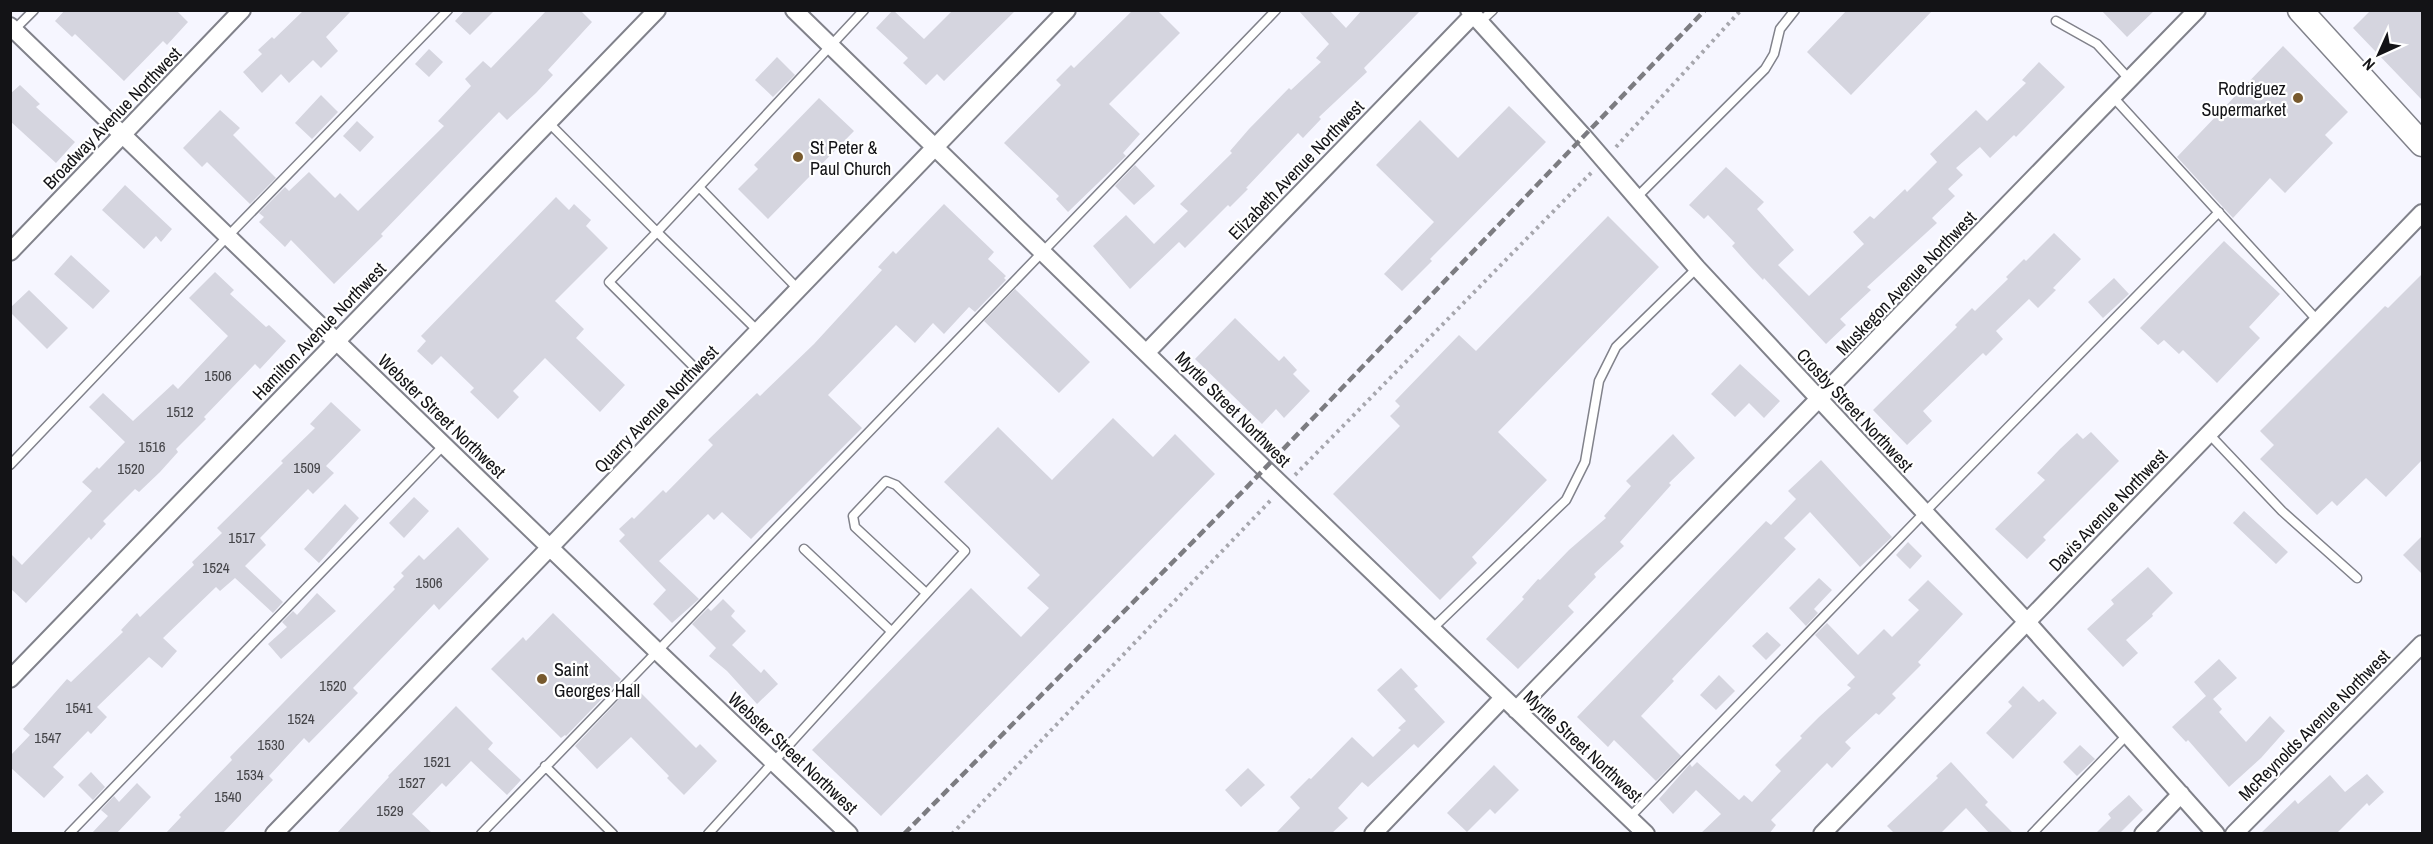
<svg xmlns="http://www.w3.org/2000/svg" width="2433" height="844" font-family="'Archivo Narrow',sans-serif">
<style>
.building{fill:#d5d5df}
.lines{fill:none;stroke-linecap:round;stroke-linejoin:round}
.service-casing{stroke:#81828b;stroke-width:11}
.minor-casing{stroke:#81828b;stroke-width:20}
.secondary-casing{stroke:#81828b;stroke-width:27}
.path{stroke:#a7a7ae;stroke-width:4;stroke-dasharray:3 4.5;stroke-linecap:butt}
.service{stroke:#fff;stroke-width:8}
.minor{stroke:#fff;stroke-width:16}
.secondary{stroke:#fff;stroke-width:24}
.rail{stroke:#7c7c81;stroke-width:4.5;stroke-dasharray:9 4.5;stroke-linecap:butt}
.poi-dot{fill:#785a2e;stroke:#fff;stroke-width:2}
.labels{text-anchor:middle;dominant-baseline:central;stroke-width:4.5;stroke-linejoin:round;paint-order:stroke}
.number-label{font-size:15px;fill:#444448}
.poi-label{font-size:18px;fill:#131316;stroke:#fff;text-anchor:start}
.street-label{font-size:18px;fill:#131316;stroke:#fff}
</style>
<rect width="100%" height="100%" fill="#f6f6ff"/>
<path class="building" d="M65 10H176L188 22 167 45 163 41 124 81 75 34 72 37 55 21Z
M304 10H352L326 37 338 51 321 68 313 60 289 83 281 74 262 93 243 72 262 54 258 50 272 37 274 39Z
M465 10H495L470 35 455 21Z
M547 10H580L592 22 548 70 553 75 536 93 507 120 499 112 381 234 383 236 334 284 291 240 285 247 259 222 264 217 259 213 285 187 289 191 309 172 335 198 340 193 358 211 444 126 438 121 471 86 465 79 483 61 491 68Z
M893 10 924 39 953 10H1016L944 81 937 74 926 85 903 63 908 58 876 28Z
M1133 10H1157L1180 33 1109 104 1140 134 1123 153 1126 156 1068 212 1056 199 1059 196 1004 143 1061 85 1056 80 1071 65 1074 68Z
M1298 10H1329L1346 28 1362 10H1421L1364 68 1367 72 1319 117 1321 119 1303 138 1298 133 1246 188 1248 189 1230 207 1228 205 1185 248 1179 242 1130 289 1093 246 1126 215 1154 244 1188 211 1180 204 1232 153 1230 151 1249 129 1289 88 1291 90 1321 62 1316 58 1329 44Z
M1847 10H1933L1851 95 1807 52Z
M2101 10H2155L2127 37Z
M2371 10H2422V100L2353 28Z
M2283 46 2348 112 2325 135 2333 143 2285 193 2270 178 2233 218 2177 157Z
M429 49 443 62 429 77 415 64Z
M777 57 795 75 773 97 755 80Z
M2039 62 2065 87 2016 137 2014 135 1990 158 1980 147 1956 168 1963 175 1948 189 1955 196 1932 218 1937 223 1867 287 1871 290 1840 319 1846 325 1826 344 1764 278 1763 280 1748 264 1732 246 1735 243 1708 215 1704 219 1689 205 1726 167 1764 202 1757 209 1794 250 1778 265 1809 296 1864 244 1853 232 1870 216 1874 219 1905 189 1907 192 1937 162 1930 154 1976 110 1987 121 2026 83 2022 80Z
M20 85 40 104 36 107 75 142 56 163 10 121V94Z
M321 95 338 112 312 139 295 123Z
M819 98 854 131 768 219 738 189 758 169 754 165Z
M1509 106 1546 142 1430 259 1432 261 1402 291 1384 274 1434 222 1376 165 1420 120 1458 158Z
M220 110 240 128 233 135 276 178 250 204 207 162 202 167 183 148Z
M357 121 374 137 360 152 343 136Z
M1135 165 1155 186 1134 205 1115 186Z
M125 185 172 229 161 242 156 236 144 249 102 210Z
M556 197 569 210 574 204 591 220 586 226 608 248 555 301 584 329 576 338 625 385 600 412 545 358 513 391 519 397 498 419 470 392 474 388 441 356 432 365 417 351 426 341 421 336Z
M944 204 994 252 988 259 1006 276 1004 278 1006 280 975 312 969 307 944 334 933 323 915 343 896 325 828 395 862 428 751 539 722 512 714 520 708 514 659 561 699 599 672 623 653 604 666 590 619 541 625 535 619 529 632 517 634 519 663 490 666 493 713 445 708 440 757 393 760 396 814 344 882 270 878 267 893 251 896 254Z
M1608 216 1659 267 1498 432 1547 480 1472 557 1477 563 1440 600 1333 494 1400 426 1390 416 1400 406 1395 401 1459 335 1476 351Z
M2054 233 2081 259 2053 288 2056 290 2038 308 2029 299 1996 331 2003 339 1986 356 1983 353 1923 411 1932 421 1907 445 1873 410 1957 327 1955 325 1972 308 1975 311 2008 279 2006 277 2024 259 2026 261Z
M2224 241 2280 294 2249 327 2260 338 2217 383 2183 350 2179 354 2164 340 2158 345 2140 328Z
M71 255 110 291 93 309 54 274Z
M215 272 234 290 230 294 266 327 269 325 286 341 260 369 255 364 204 417 206 419 176 449 178 452 160 472 139 492 135 489 103 521 106 524 91 540 89 537 26 603 10 588V553L22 565 92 491 82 482 97 467 99 469 125 442 89 407 103 393 133 421 173 384 178 389 228 336 189 298Z
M2422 274V460L2386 497 2366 478 2337 506 2332 501 2317 515 2260 459 2274 445 2260 431 2385 306 2388 308Z
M2114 278 2129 294 2103 318 2088 302Z
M1015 289 1090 362 1059 393 984 321Z
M29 290 68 328 47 349 10 312V308Z
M1235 318 1279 361 1284 356 1297 370 1293 374 1310 391 1284 418 1276 409 1262 424 1195 359Z
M1740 364 1780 401 1764 418 1749 403 1735 417 1711 394Z
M331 402 361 430 326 466 334 473 313 494 308 489 260 538 266 545 245 566 283 602 273 613 235 578 220 591 216 587 163 638 177 651 162 668 149 657 97 707 107 717 91 734 88 731 53 767 64 777 44 798 10 767V756L30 735 23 729 67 679 71 682 123 632 121 630 137 613 140 617 194 565 192 562 222 533 217 528 283 463 281 461 315 428 310 424Z
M1113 418 1153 457 1175 434 1215 474 881 816 812 750 971 588 1021 637 1049 608 1027 588 1040 575 944 482 998 427 1052 480Z
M2091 432 2119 461 2043 537 2046 540 2027 559 1995 529 2045 480 2037 473 2060 449 2077 433 2083 439Z
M1673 434 1695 458 1669 483 1671 485 1620 542 1624 546 1594 574 1596 577 1568 606 1574 612 1518 669 1486 639 1524 599 1522 597 1538 579 1540 580 1569 550 1606 518 1604 516 1631 486 1626 481Z
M1821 460 1892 537 1860 567 1810 512 1784 538 1796 549 1672 679 1674 681 1641 716 1681 756 1656 781 1614 740 1608 747 1577 717 1766 521 1771 525 1796 499 1788 491Z
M414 497 429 511 404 538 389 523Z
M345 504 359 518 319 563 304 549Z
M2244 511 2288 552 2276 564 2233 523Z
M458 527 489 559 439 610 434 604 353 688 358 693 309 743 304 738 269 776 273 780 222 834H165L181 817 179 815 232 760 230 757 395 589 393 587 404 576 401 573 419 555 424 560Z
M2422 536V574L2403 555Z
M1908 542 1922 556 1910 569 1896 555Z
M2148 567 2173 593 2152 614 2153 616 2126 640 2138 653 2123 667 2087 629 2114 604 2111 600Z
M1819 578 1832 590 1814 609 1818 613 1806 626 1789 608Z
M1928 580 1963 614 1918 662 1921 665 1892 694 1896 698 1879 715 1876 713 1845 742 1851 748 1832 768 1827 763 1771 820 1776 825 1769 834H1700L1721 814 1696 790 1673 814 1659 799 1690 764 1692 767 1697 762 1739 800 1744 795 1752 802 1781 771 1775 765 1802 738 1800 736 1819 717 1851 688 1847 685 1855 677 1815 635 1827 623 1858 655 1884 629 1892 637 1919 610 1908 600Z
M317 593 336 611 281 659 268 644 287 627 282 622 293 611 297 615Z
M723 599 735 611 731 616 746 631 732 645 761 673 764 669 778 684 757 704 727 671 709 656 716 648 692 624 708 608 711 611Z
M553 613 621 679 566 736 565 735 561 738 491 669 523 637 526 641Z
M1767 632 1781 645 1766 660 1752 646Z
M2219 659 2237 678 2213 699 2222 709 2219 712 2246 742 2270 716 2285 731 2261 758 2229 787 2188 740 2186 742 2172 727 2206 696 2194 682Z
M1401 668 1418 686 1414 689 1445 722 1418 748 1414 744 1368 787 1362 782 1338 808 1348 818 1331 834H1275L1300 808 1290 797 1309 778 1311 779 1352 737 1373 757 1401 730 1398 728 1406 721 1377 690Z
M1719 675 1735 691 1716 710 1700 695Z
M2023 686 2039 702 2043 699 2057 713 2013 759 1986 733 2012 706 2008 702Z
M630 688 634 692 637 689 696 748 700 744 717 761 684 795 667 778 669 776 631 737 597 769 575 746Z
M456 706 493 743 488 749 521 780 507 795 471 761 446 787 442 783 412 814 433 834H336L389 777 388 776Z
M2080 745 2095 759 2077 776 2063 762Z
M1951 762 1988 802 1985 805 2014 834H1990L1966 808 1940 834H1895L1887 826 1938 778 1936 776Z
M1494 765 1519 790 1495 814 1490 809 1467 832 1447 813Z
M1248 768 1265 785 1241 807 1225 790Z
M91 772 105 787 93 800 78 785Z
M2367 774 2384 792 2369 806 2367 803 2336 834H2260L2295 800 2298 804 2330 775 2345 792Z
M137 783 151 797 116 834H91L108 816 101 810 114 796 119 802Z
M2129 795 2143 810 2119 834H2095L2111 818 2108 814Z"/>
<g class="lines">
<g class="service-casing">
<path id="service" d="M2056 21 2097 44 2130 80
M1480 22 1493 10
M13 31 34 10
M2113 97 2318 321
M548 122 657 232 699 187 798 289
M699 187 864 10
M1636 198 1765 69 1774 54 1780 29 1795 10
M692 365 609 282 657 232 758 331
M2209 434 2282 511 2357 578
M10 465 228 236 448 10
M804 549 891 631
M1432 629 1566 500 1585 462 1599 381 1616 347 1697 268
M545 766 613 834
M1630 817 1924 513 2219 212
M69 834 444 445
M481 834 1276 10
M708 834 965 551 896 485 886 481 853 516 855 527 926 593
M2032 834 2128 734"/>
</g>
<g class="minor-casing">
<path id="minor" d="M794 10 1265 469 1646 834
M1469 10 1584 137 1697 268 2027 622 2216 834
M10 26 657 651 849 834
M10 252 242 10
M1147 352 1473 15
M10 679 657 10
M1516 710 2197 10
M274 834 1067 10
M1373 834 1503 698
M1822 834 2422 213
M2143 834 2181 794
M2234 834 2422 644"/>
</g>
<g class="secondary-casing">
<path id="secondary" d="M2300 10 2422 144"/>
</g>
<path class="path" d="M1616 147 1741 10
M1295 475 1592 172
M952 834 1271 500"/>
<use href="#service" class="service"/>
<use href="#minor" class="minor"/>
<use href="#secondary" class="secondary"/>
<path class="rail" d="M904 834 1245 489 1705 10"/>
</g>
<g class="poi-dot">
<circle cx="2298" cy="98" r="6"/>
<circle cx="798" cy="157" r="6"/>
<circle cx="542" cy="679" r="6"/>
</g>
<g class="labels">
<g class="number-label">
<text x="218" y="375">1506</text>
<text x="180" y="411">1512</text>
<text x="152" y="446">1516</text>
<text x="307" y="467">1509</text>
<text x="131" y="468">1520</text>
<text x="242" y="537">1517</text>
<text x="216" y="567">1524</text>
<text x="429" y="582">1506</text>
<text x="333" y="685">1520</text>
<text x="79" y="707">1541</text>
<text x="301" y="718">1524</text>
<text x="48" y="737">1547</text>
<text x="271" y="744">1530</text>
<text x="437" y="761">1521</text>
<text x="250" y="774">1534</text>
<text x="412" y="782">1527</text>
<text x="228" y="796">1540</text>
<text x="390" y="810">1529</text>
</g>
<g class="poi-label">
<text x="2286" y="88" text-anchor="end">Rodriguez<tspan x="2286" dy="21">Supermarket</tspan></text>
<text x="810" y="147">St Peter &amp;<tspan x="810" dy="21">Paul Church</tspan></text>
<text x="554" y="669">Saint<tspan x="554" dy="21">Georges Hall</tspan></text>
</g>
<g class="street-label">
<text transform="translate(112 118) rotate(-46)">Broadway Avenue Northwest</text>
<text transform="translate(1296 170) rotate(-46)">Elizabeth Avenue Northwest</text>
<text transform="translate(1906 283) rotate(-46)">Muskegon Avenue Northwest</text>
<text transform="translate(319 331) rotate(-46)">Hamilton Avenue Northwest</text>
<text transform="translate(656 409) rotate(-46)">Quarry Avenue Northwest</text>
<text transform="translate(1233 409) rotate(45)">Myrtle Street Northwest</text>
<text transform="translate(1855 410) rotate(47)">Crosby Street Northwest</text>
<text transform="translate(442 416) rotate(44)">Webster Street Northwest</text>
<text transform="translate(2108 510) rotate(-46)">Davis Avenue Northwest</text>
<text transform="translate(2314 725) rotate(-45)">McReynolds Avenue Northwest</text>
<text transform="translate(1583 746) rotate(43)">Myrtle Street Northwest</text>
<text transform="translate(793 753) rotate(43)">Webster Street Northwest</text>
</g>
</g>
<rect width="2433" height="844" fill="none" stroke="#131316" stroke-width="24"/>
<g transform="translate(2379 54) rotate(225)" stroke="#ffffff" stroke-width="4.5" paint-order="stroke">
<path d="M0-4.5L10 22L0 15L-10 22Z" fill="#131316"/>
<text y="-9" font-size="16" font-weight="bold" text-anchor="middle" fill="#131316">N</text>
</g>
</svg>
